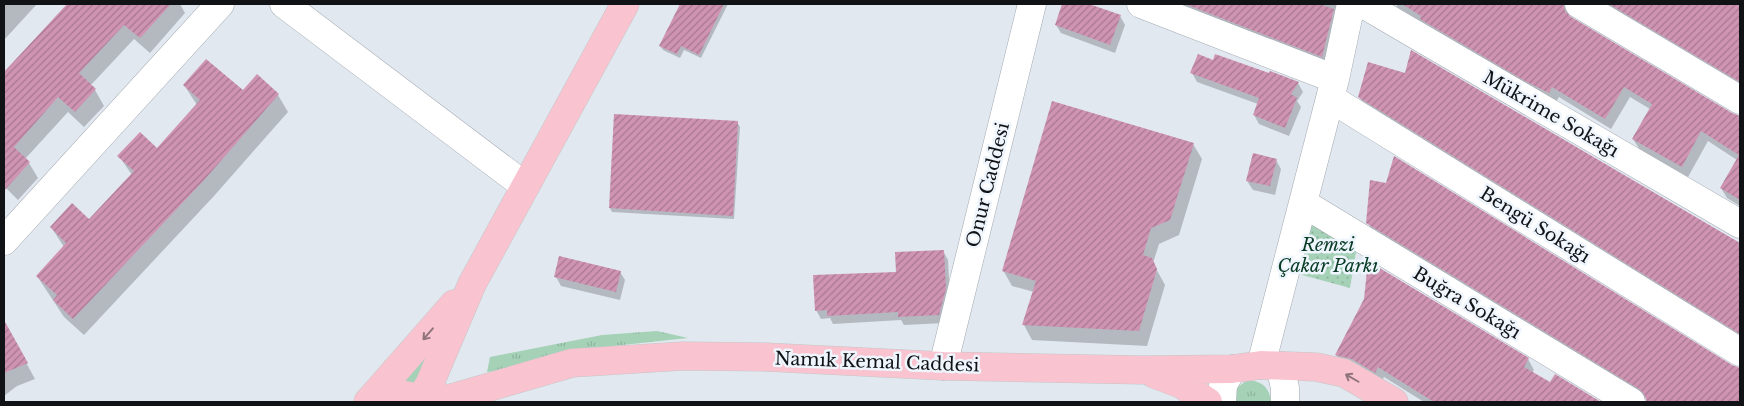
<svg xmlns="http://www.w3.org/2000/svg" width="1744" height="406" font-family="'Libre Baskerville',serif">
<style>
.grass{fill:url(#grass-tufts)}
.park{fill:url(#park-dots)}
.shadow{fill:#0003}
.building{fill:url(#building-hatch)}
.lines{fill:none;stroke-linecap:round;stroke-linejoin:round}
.minor-casing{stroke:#a4aab2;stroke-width:29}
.major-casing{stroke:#c6c6c7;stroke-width:29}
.minor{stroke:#fff;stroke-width:28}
.major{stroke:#f9c4d0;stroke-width:28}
.oneway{stroke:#90747c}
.labels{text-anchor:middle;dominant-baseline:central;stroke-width:5;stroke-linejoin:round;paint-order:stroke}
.street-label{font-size:18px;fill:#101215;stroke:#eef5fd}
.park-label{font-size:18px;font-style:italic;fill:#083b24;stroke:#eef5fd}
</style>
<defs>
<pattern id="grass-tufts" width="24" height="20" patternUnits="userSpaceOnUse" patternTransform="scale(1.25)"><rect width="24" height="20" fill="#a5d2b7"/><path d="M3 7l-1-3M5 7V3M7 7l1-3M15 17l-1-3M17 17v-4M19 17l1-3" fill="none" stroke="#8db39c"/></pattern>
<pattern id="park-dots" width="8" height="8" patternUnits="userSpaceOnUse" patternTransform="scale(1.25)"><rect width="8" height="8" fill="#a5d2b7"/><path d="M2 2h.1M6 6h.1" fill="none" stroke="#8db39c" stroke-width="1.8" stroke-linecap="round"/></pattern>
<pattern id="building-hatch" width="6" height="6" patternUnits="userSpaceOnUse" patternTransform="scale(1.25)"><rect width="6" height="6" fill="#d094b3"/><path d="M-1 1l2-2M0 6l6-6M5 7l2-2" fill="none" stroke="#a77790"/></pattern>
</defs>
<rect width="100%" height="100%" fill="#e1e8f0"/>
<path class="grass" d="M450 331 413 385 397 387Z
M657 331 688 338 604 347 530 366 487 372 490 357 602 335Z
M1246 381C1260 379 1270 387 1271 402H1232L1235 389Z"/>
<path class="park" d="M1307 219 1358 240 1350 288 1295 273Z"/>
<path class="shadow" d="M4 4H37L4 40Z
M68 4H180L185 13 150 53 134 39 90 86 95 90 104 106 84 127 68 112 25 159 29 163 38 178 18 200 4 186V74Z
M681 4H728L701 58 684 50 680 58 663 50 660 46Z
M1064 4H1086L1120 16 1125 25 1115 53 1061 33 1056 25Z
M1178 4H1346L1328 67Z
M1396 4H1467L1469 5 1470 4H1575L1572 7 1569 16 1732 115 1740 117V206L1727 198 1721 188 1737 160 1708 141 1688 177 1640 150 1633 139 1650 109 1630 97 1611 129 1559 97 1555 103 1428 30 1424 24 1398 8Z
M1599 4H1740V88Z
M1412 52 1740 244V340L1366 108 1359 97 1406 74Z
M1214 61 1298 83 1303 92 1297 101 1301 107 1289 136 1259 124 1254 115 1258 104 1197 82 1192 73Z
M257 76 278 95 288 112 214 196 84 335 64 317 37 276 64 247 51 227 89 221 132 175 119 156 157 150 197 105 184 85 243 92Z
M737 122 740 127 734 219 612 212 610 208Z
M1193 144 1202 159 1179 235 1159 244 1153 263 1165 285 1147 346 1032 340 1024 325 1034 292 1012 286 1003 270Z
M1276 160 1281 169 1275 195 1253 190 1247 181Z
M1368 223 1740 369V402H1649L1647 399 1374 234Z
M943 251 948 260 950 298 944 323 904 325 901 320 833 324 830 318 821 319 816 310Z
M620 272 625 280 620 300 561 286 556 277Z
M4 322 35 379 17 386 4 396Z
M1336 355 1528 359 1534 370 1532 373 1551 384 1556 376 1599 402H1424L1384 377 1381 383 1342 366Z
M847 401 848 402H809Z"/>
<path class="building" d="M67 4H171L140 38 124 25 79 73 96 89 75 112 58 97 14 147 30 162 4 191V72Z
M680 4H724L699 55 681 46 677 54 659 46Z
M1062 4H1089L1121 15 1110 45 1055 25Z
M1185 4H1319L1334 9 1322 57Z
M1402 4H1563L1565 11 1571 17 1732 113 1740 116V200L1720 188 1739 155 1701 131 1682 167 1632 139 1652 104 1624 87 1605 119 1552 87 1549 93 1527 82 1420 19 1421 16Z
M1609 4H1740V82Z
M1411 50 1740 243V334L1358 97 1368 62 1405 73Z
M1198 54 1213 60 1215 54 1269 73 1270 71 1299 82 1291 94 1297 98 1285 128 1253 115 1259 98 1190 73Z
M206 59 243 90 257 74 279 94 205 179 73 319 53 300 57 295 36 276 66 243 50 227 72 203 89 219 134 171 117 156 140 132 157 148 200 100 183 85Z
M1052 101 1194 143 1170 220 1151 228 1143 255 1152 258 1157 269 1139 331 1022 325 1036 281 1002 271Z
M614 114 738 121 733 216 609 208Z
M1253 153 1277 159 1270 186 1246 181Z
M1394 156 1732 365 1740 368V402H1647L1644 394 1639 389 1366 223 1370 180 1386 183Z
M944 250 946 289 939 315 898 317V312L827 316V310L815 311 813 275 896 272 895 252Z
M559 256 621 271 616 292 554 277Z
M1368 261 1529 358 1524 367 1550 382 1555 374 1601 402H1434L1378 367 1375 373 1352 359 1335 355 1364 299Z
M4 320 28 363 4 373Z"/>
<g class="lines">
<g class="minor-casing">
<path id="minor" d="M284 4 525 186
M1141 4 1335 79
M1363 4 1740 224
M1579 4 1740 100
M1330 98 1740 352
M1303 203 1631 402
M4 241 220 4
M1261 365 1335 79 1351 4
M943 366 1032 4
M1280 366 1285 388V402
M1222 402 1223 385 1232 369"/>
</g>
<g class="major-casing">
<path id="major" d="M1154 374 1181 384 1208 402
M368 402 383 395H405L421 399 452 398 572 363 683 356 765 357 943 366 1143 370 1232 369 1261 365 1316 367 1344 373 1394 402
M368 402 454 304
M419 402 430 383 472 284 625 4"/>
</g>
<use href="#minor" class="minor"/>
<use href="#major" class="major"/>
</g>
<defs><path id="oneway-shaft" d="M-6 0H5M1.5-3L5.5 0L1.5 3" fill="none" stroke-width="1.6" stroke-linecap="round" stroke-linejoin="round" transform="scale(1.25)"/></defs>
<g class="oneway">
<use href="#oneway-shaft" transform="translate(428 334) rotate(131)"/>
<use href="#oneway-shaft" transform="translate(1352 378) rotate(-150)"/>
</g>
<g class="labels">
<g class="street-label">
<text transform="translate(1551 114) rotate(30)">Mükrime Sokağı</text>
<text transform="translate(988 185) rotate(-76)">Onur Caddesi</text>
<text transform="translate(1535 225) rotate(32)">Bengü Sokağı</text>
<text transform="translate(1467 303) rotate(31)">Buğra Sokağı</text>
<text transform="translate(877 362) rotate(2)">Namık Kemal Caddesi</text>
</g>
<g class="park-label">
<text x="1328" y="245">Remzi<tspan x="1328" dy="21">Çakar Parkı</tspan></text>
</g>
</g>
<rect width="1744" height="406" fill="none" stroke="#101215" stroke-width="10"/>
</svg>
